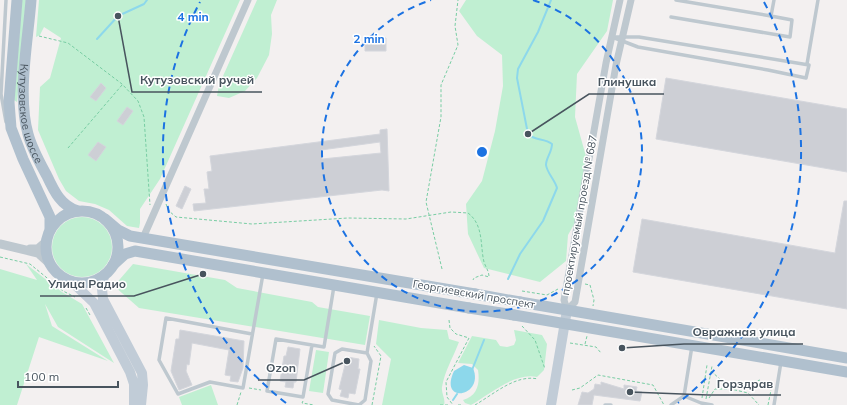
<svg xmlns="http://www.w3.org/2000/svg" width="847" height="405" font-family="Mulish,sans-serif">
<style>
.green{fill:#c0efd2}
.water{fill:#8dd8eb}
.lines{fill:none;stroke-linecap:round;stroke-linejoin:round}
.stream{stroke:#8dd8eb;stroke-width:2}
.building{fill:#cdcfd5;stroke:#d4d6dc;fill-rule:evenodd}
.path{stroke:#78cda3;stroke-width:1;stroke-dasharray:3 2;stroke-linecap:butt}
.service{stroke:#bec8cf;stroke-width:3.5}
.minor{stroke:#bec8cf;stroke-width:7}
.tertiary{stroke:#bec8cf;stroke-width:9}
.secondary{stroke:#c1ccd7;stroke-width:10}
.primary{stroke:#b0c0ce;stroke-width:11}
.primary-bridge{stroke:#b0c0ce;stroke-width:11}
.ring{fill:none;stroke:#1b72e2;stroke-width:2;stroke-dasharray:7 5}
.labels{text-anchor:middle;dominant-baseline:central;stroke-width:3;stroke-linejoin:round;paint-order:stroke}
.street-label{font-size:11px;fill:#48545e;stroke:#fff}
.centre{fill:#1b72e2;stroke:#fff;stroke-width:2}
.ring-label{font-size:12px;text-anchor:middle;font-weight:bold;fill:#1b72e2;stroke:#fff;stroke-width:3;stroke-linejoin:round;paint-order:stroke}
.leader{fill:none;stroke:#48545e;stroke-width:1.5}
.callout-dot{fill:#48545e;stroke:#fff;stroke-width:1.5}
.callout-label{font-size:12px;text-anchor:middle;font-weight:bold;fill:#48545e;stroke:#fff;stroke-width:3;stroke-linejoin:round;paint-order:stroke}
</style>
<rect width="100%" height="100%" fill="#f3f0f0"/>
<path class="green" d="M22 0H26L17 102 14 100Z
M39 0H240L160 179 140 209V223L139 228 127 226 109 210 95 204 79 201 66 191 59 179 38 130 40 87 50 78 61 38 44 27 40 35 36 37Z
M257 0H277L271 15 272 34 269 55 257 78 245 91 229 98 217 96 219 85Z
M466 0H613L607 31 577 74 575 117 587 160 577 219 568 235 566 261 540 282 484 268 468 234 466 204 482 181 495 131 503 86 502 55 477 36 459 11Z
M52 247a30 30 0 1 1 60 0a30 30 0 1 1-60 0Z
M26 264 62 292 82 304 114 363 58 327 45 304 52 326 108 361 39 337 17 405H0V269L37 280Z
M133 264 225 280 237 288 312 302 318 307 370 316 365 345 139 308 114 286Z
M379 320 421 328 447 330 449 339 459 342C453 358 445 370 442 387 441 393 446 399 444 405H382L391 359 376 344Z
M514 330 542 335 547 344 544 370 537 377C515 372 490 394 471 405L465 403 463 400C478 396 480 383 478 370L472 364 458 363 472 336 496 340 500 346 507 347 514 345 516 340Z
M316 350 329 352 323 393 309 391Z
M211 385 218 405H182L179 397Z"/>
<path class="water" d="M464 365 473 368C485 397 438 405 454 371Z"/>
<g class="lines">
<path class="stream" d="M97 39 118 16 144 4 147 0
M508 279 520 254 543 221 557 188C555 180 547 173 546 165 546 158 552 152 552 144 544 138 535 141 528 134L517 78 518 69 538 32 551 0
M472 370 484 340
M453 400 457 394"/>
</g>
<path class="building" d="M365 37 386 38V51H365Z
M666 78 847 109V172L656 139Z
M101 83 106 88 96 101 90 97Z
M127 107 133 111 123 125 117 121Z
M387 129 389 191 382 190 194 211 193 204 206 203 204 189H209L207 172 212 171 210 156 380 134V130ZM380 142 381 153 322 159 321 150Z
M98 142 106 147 96 161 88 155Z
M185 186 191 189 182 209 176 206Z
M844 201H847V309L633 272 642 219 835 253Z
M180 330 244 341 243 368 238 382 230 381 231 376 225 375 229 350 192 343 189 365 187 364 186 371 192 385 179 390 171 371 176 339H179Z
M288 347 300 349 296 382H294L293 388 285 387 286 382 280 381 284 356H286Z
M347 357 359 359 358 369H360L355 394 349 393 348 398 340 396 342 390 339 389Z
M601 382 624 389V385L637 387 636 391 642 392 640 401 594 395 592 405H578L582 392 588 393 594 389 595 384 601 385Z"/>
<g class="lines">
<path class="path" d="M39 36 68 43 122 84 138 101 144 117 150 205
M68 148 122 85
M166 204 169 211 176 217 252 224 348 218 406 219 451 212 468 213C484 225 480 246 484 262 486 268 489 271 489 277L482 275 474 278 473 280
M0 257 30 264 63 291 75 297
M442 269 426 202 441 117V85L458 45 455 26 458 0
M585 284 590 285 594 300 593 306
M522 291 547 295 558 289
M86 308 90 315
M449 320 450 328 456 334 469 338 446 382 447 397 453 405
M522 326 535 340 545 369
M570 343 596 347 601 353
M585 344 587 336
M711 371 731 389 760 380
M249 388 261 390
M572 390 580 388 598 375 653 385 664 405
M702 398 707 365
M709 398 715 389H731L748 393 759 405
M706 399 712 366
M303 401 302 403 314 405
M237 405 241 392
M372 405 381 356 374 346
M440 405H449
M458 405H462
M475 405C494 394 516 374 538 379
M768 405 771 390"/>
<path class="service" d="M6 0 1 94 6 122
M676 0 771 16
M671 17 790 37 792 20 771 16 774 0
M612 37H639L809 65 806 78 768 70 638 47Z
M807 64 818 0
M252 334 166 318 159 360 178 394 210 382 243 388 263 274
M312 345 303 397 267 391 276 339 324 347 334 286
M692 346 684 396 701 403 712 405
M367 353 342 349 335 353 328 394 332 400 359 405 365 400 371 361 367 353 377 293
M605 405H611
M671 405 684 396
M774 405 781 362"/>
<path class="minor" d="M143 238 248 0
M567 310 575 302 616 65 631 0
M567 310 564 300 606 63 620 0"/>
<path class="tertiary" d="M0 244 38 253 49 263
M30 249H38L46 242"/>
<path class="secondary" d="M104 275 102 289 103 299 142 373 143 385 141 405
M71 281 94 303 130 372 134 384V405
M551 405 567 310"/>
<g class="primary">
<path d="M17 0 9 102 11 128 23 159 50 217V229"/>
<path id="s1" d="M31 0C28 41 17 95 28 134 32 149 40 163 47 176 54 191 61 206 78 211"/>
<circle cx="82" cy="247" r="36"/>
<path d="M105 219 118 230 130 236 475 294"/>
<path d="M113 265 125 254 135 251 469 308"/>
<path d="M520 302 847 358"/>
<path d="M514 315 847 372"/>
</g>
<path class="primary-bridge" d="M475 294 520 302
M469 308 514 315"/>
</g>
<g class="ring">
<path d="M533 0A160 160 0 1 1 431 0"/>
<path d="M286 403A319 319 0 0 1 200 2M764 2A319 319 0 0 1 678 403"/>
</g>
<g class="labels">
<g class="street-label">
<text stroke="none"><textPath href="#s1" startOffset="115">Кутузовское шоссе</textPath></text>
<text transform="translate(579 215) rotate(-80)">проектируемый проезд № 687</text>
<text transform="translate(474 294) rotate(10)">Георгиевский проспект</text>
</g>
</g>
<circle cx="482" cy="152" r="6" class="centre"/>
<g class="ring-label">
<text x="193" y="21">4 min</text>
<text x="369" y="43">2 min</text>
</g>
<path class="leader" d="M118 16L132 92H262M528 134L589 94H664M203 274L134 296H40M622 348L684 344H803M347 361L304 380H258M630 392L708 395H781"/>
<g class="callout-dot">
<circle cx="118" cy="16" r="4"/>
<circle cx="528" cy="134" r="4"/>
<circle cx="203" cy="274" r="4"/>
<circle cx="622" cy="348" r="4"/>
<circle cx="347" cy="361" r="4"/>
<circle cx="630" cy="392" r="4"/>
</g>
<g class="callout-label">
<text x="197" y="84">Кутузовский ручей</text>
<text x="627" y="86">Глинушка</text>
<text x="87" y="288">Улица Радио</text>
<text x="744" y="336">Овражная улица</text>
<text x="281" y="372">Ozon</text>
<text x="745" y="388">Горздрав</text>
</g>
<path d="M18 381v6h100v-6" fill="none" stroke="#48545e" stroke-width="2"/>
<text x="24" y="381" font-size="12" fill="#48545e" stroke="#ffffff" stroke-width="3" paint-order="stroke">100 m</text>
</svg>
